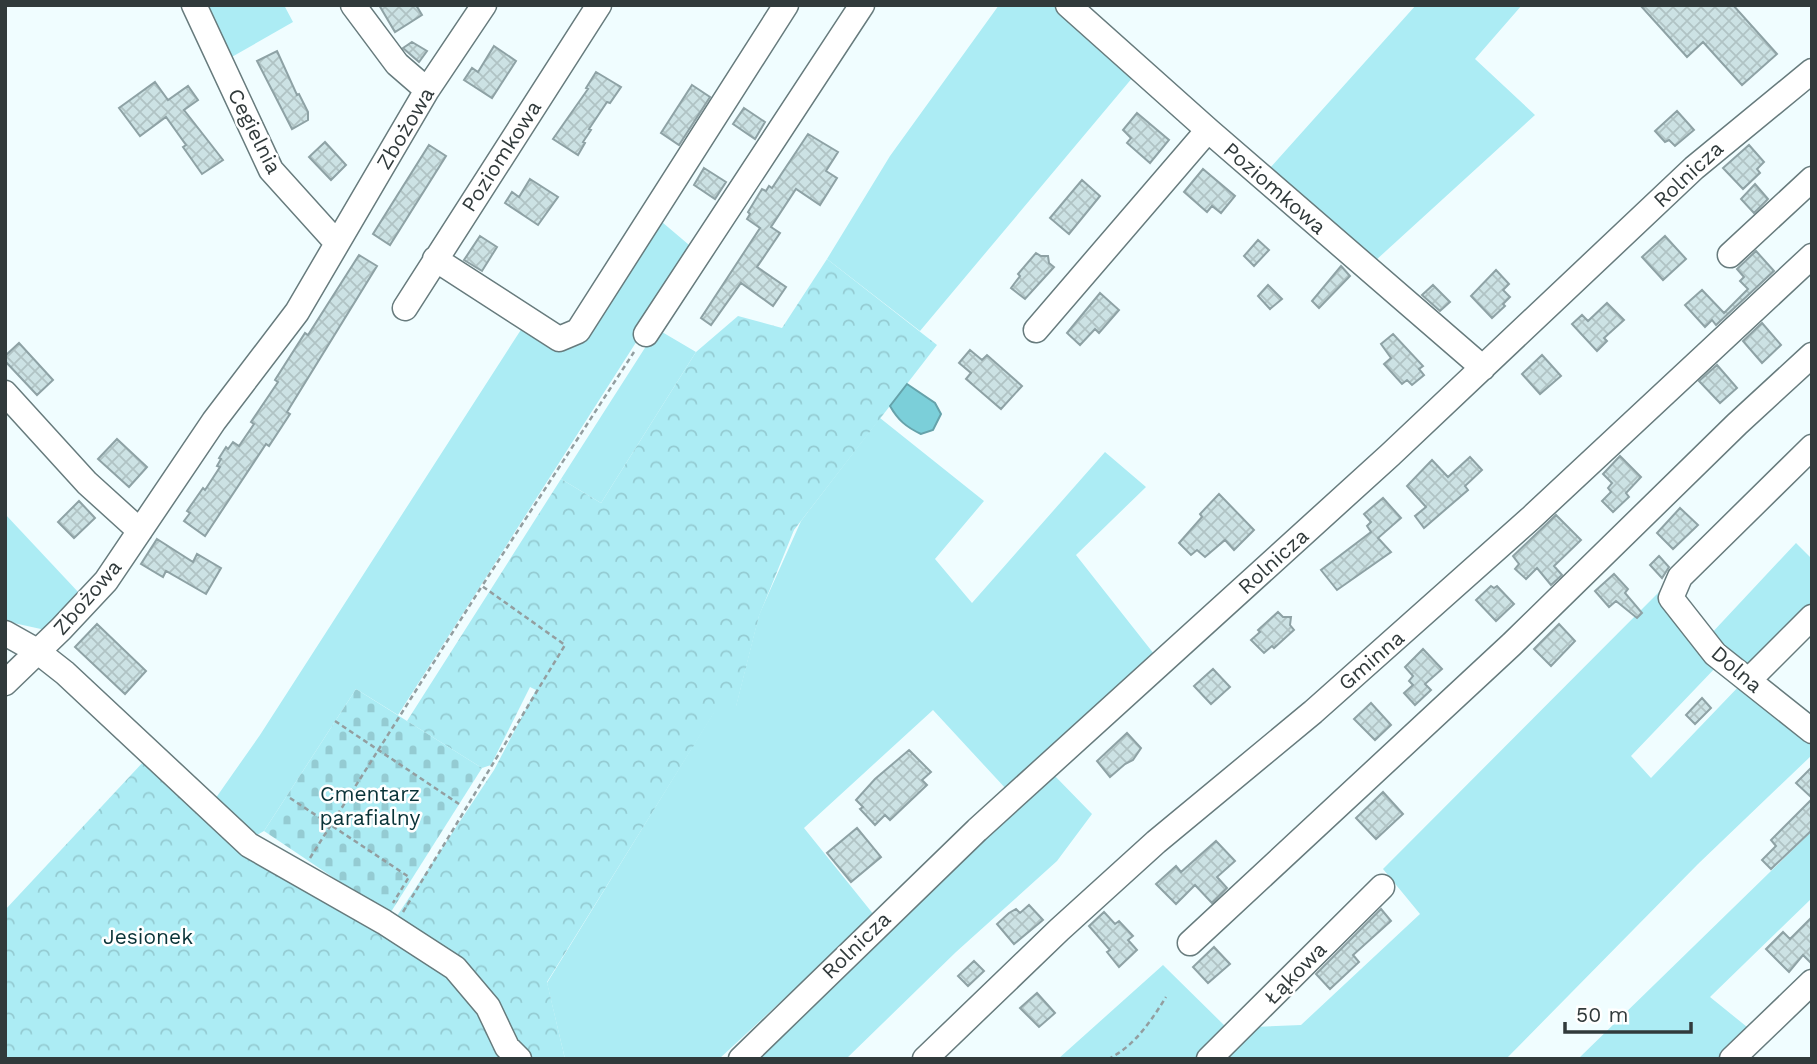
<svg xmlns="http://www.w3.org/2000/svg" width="1817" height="1064" font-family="'Work Sans',sans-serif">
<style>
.grass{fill:#acecf4}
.forest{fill:url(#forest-crowns)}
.cemetery{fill:url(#cemetery-stones)}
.water{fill:#7bcfd9;stroke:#65a2aa;stroke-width:2}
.building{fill:url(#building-cross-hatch);stroke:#8ea2a5;stroke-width:2}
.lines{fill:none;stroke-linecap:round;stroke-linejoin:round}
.minor-casing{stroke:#677b7d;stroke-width:27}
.path{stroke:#939ea0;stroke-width:2.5;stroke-dasharray:5 3.5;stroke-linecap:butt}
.minor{stroke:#fff;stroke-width:24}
.labels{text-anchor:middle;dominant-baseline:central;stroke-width:5;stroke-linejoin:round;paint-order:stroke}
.street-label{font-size:21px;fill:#313a3b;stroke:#fff}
.park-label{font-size:21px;fill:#093338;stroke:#fff}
</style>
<defs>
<pattern id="forest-crowns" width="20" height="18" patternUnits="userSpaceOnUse" patternTransform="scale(1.75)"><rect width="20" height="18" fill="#acecf4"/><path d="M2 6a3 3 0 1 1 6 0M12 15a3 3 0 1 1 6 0" fill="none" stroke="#94cbd2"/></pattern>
<pattern id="cemetery-stones" width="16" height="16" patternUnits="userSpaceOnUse" patternTransform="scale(1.75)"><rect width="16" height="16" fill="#acecf4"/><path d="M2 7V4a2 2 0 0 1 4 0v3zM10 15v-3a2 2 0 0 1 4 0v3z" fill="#94cbd2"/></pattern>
<pattern id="building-cross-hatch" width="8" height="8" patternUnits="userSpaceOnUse" patternTransform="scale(1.75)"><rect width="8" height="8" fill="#cce2e4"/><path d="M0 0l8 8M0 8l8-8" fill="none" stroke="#b0c3c4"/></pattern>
</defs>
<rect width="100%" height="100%" fill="#f0fdff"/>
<path class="grass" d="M201 5H284L293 22 230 58Z
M999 5H1054L1133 77 920 331 827 259 890 156Z
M1416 5H1522L1475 59 1535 115 1375 261 1269 169Z
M649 211 695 250 398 715 356 689 264 831 252 838 213 802 260 735 524 325 570 333Z
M657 329 696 352 601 503 561 479Z
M880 418 984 501 935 559 972 603 1105 452 1146 487 1076 555 1154 654 1007 790 933 710 804 828 874 915 719 1059H565L547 983 714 712 736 706 759 615 801 521Z
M5 514 80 594 50 631 9 622 5 619Z
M1796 543 1812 559V610L1748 674 1709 636Z
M1659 592 1718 665 1631 756 1651 778 1742 683 1812 740V755L1698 864 1506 1059H1058L1163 965 1227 1028 1301 1025 1420 914 1383 869Z
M1052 773 1092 814 1057 861 956 952 846 1059H754Z
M1812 831V898L1710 997 1752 1031 1723 1059H1578Z"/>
<path class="forest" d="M827 259 937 345 794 530 759 616 736 707 714 713 547 982 565 1059H5V910L145 760 229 844 378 932 393 922 494 770 536 690 530 687 491 765 482 768 407 721 561 479 601 503 696 352 738 316 782 328Z"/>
<path class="cemetery" d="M356 689 482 768 389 915 264 831Z"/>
<path class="water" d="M907 384 935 403 941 414 933 430 921 434C906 427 898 420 890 406Z"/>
<path class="building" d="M379 5H416L422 15 395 32Z
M1640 5H1733L1777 54 1742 85 1703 42 1687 57Z
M412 42 427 51 419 62 403 48Z
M494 46 516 61 492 98 464 80 472 68 478 72Z
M277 51 297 95 299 94 308 112V120L292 129 257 61Z
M596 72 621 87 610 103 607 102 589 129 591 130 583 142 585 143 578 155 553 139 588 89 586 88Z
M155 82 168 100 188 86 198 100 184 110 223 160 202 174 183 147 186 145 166 117 140 136 119 108Z
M692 85 710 97 679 145 661 133Z
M744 108 765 122 755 139 733 124Z
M1677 111 1694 130 1675 146 1669 140 1665 142 1655 131Z
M1137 113 1169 140 1150 163 1127 143 1131 138 1123 130Z
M808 134 838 152 826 171 837 178 820 205 796 189 771 227 780 233 757 267 786 287 773 306 741 283 711 325 701 318 760 228 747 219 750 214 748 212 762 189 766 191 769 186 772 188Z
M325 142 346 165 331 180 309 157Z
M429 145 446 156 390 245 373 234Z
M1749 145 1764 162 1757 169 1760 173 1743 189 1723 168Z
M704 168 726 182 715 199 694 185Z
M1203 169 1235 196 1221 213 1212 206 1207 212 1184 192Z
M530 179 558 197 538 225 505 203 512 192 519 197Z
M1082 180 1100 196 1069 234 1050 218Z
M1755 184 1768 199 1754 213 1741 199Z
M480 236 497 247 482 271 464 260Z
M1665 236 1686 259 1663 280 1642 257Z
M1258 240 1269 250 1254 266 1244 256Z
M1756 251 1774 271 1716 325 1712 320 1705 327 1685 305 1702 290 1724 313 1748 289 1740 281 1744 277 1737 269Z
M1036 253 1041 256H1048L1049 263 1054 267 1025 299 1011 288 1020 276 1018 274Z
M359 255 377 266 287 412 290 414 269 446 266 444 205 536 184 521 190 513 187 511 203 488 205 490 220 467 217 466 221 459 219 458 226 447 228 449 233 442 239 446 254 424 251 422 278 382 275 380 305 333 308 335Z
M1341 266 1350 276 1319 308 1312 301Z
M1496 270 1509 284 1503 290 1510 297 1503 304 1505 306 1492 318 1471 296Z
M1268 285 1282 299 1270 309 1258 296Z
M1433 285 1450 302 1440 311 1422 295Z
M1100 293 1119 310 1099 333 1095 329 1080 345 1067 333Z
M1607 303 1624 320 1604 338 1607 341 1597 351 1572 324 1582 315 1588 321Z
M1762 323 1781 345 1762 363 1743 341Z
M1393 334 1423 366 1419 369 1424 375 1412 385 1407 380 1402 384 1384 364 1391 358 1381 344Z
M19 343 53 380 37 395 5 361V356Z
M970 350 982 360 987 355 1022 386 1001 409 966 379 971 373 959 363Z
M1542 355 1561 376 1540 394 1522 374Z
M1717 365 1737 388 1720 403 1699 381Z
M117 439 147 467 129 487 98 459Z
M1620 456 1641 477 1626 493 1629 497 1613 512 1602 501 1611 492 1608 488 1612 483 1603 474Z
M1470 457 1482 470 1465 486 1468 490 1424 528 1415 516 1426 507 1407 486 1432 460 1448 477Z
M1219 494 1254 530 1234 550 1225 540 1205 557 1197 550 1191 555 1179 543 1202 517 1200 514Z
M1383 498 1401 518 1378 538 1391 552 1337 590 1321 570 1371 532 1367 526 1371 522 1364 514Z
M79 501 95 518 74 538 58 522Z
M1680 508 1698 525 1673 549 1657 533Z
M1556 515 1581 540 1554 566 1562 575 1551 585 1537 568 1526 579 1515 569 1519 564 1513 556Z
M157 539 193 562 197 554 221 568 206 594 166 571 163 577 141 564Z
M1659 556 1669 567 1662 578 1650 565Z
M1614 574 1628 589 1625 593 1642 613 1637 618 1616 601 1609 607 1595 591Z
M1491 586 1494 588 1497 586 1514 604 1496 621 1476 600Z
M1278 612 1283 617H1291L1290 625 1294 630 1274 648 1272 646 1264 653 1251 640 1260 632 1258 630Z
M97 624 146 671 125 694 75 647Z
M1559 624 1575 641 1551 666 1534 649Z
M1423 649 1442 669 1425 684 1431 690 1415 705 1404 693 1413 685 1409 681 1413 676 1405 667Z
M1213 669 1230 687 1211 704 1194 686Z
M1702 698 1711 708 1695 724 1686 715Z
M1371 703 1391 725 1375 740 1354 719Z
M1127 733 1141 748 1133 760 1125 764 1110 777 1097 761Z
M909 750 931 772 922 780 927 785 890 820 885 815 875 825 860 809 863 807 856 800 875 779Z
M1812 767V798L1796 783Z
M1383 792 1403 814 1376 839 1356 818Z
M1812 799V830L1771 869 1762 860 1776 846 1771 840Z
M857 828 881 857 851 882 827 853Z
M1216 841 1235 861 1217 877 1227 888 1212 903 1195 885 1176 904 1156 884 1176 866 1181 872Z
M1029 905 1043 920 1014 944 997 924 1009 913 1016 909 1020 913Z
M1381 909 1391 921 1353 955 1359 962 1330 989 1316 974Z
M1104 912 1115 924 1119 921 1133 936 1128 940 1137 950 1119 967 1107 952 1110 950 1089 926Z
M1812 917V964L1803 955 1789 972 1766 949 1783 932 1790 939Z
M1214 947 1230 964 1208 983 1193 967Z
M974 961 984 971 968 986 958 976Z
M1037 993 1055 1013 1039 1027 1020 1008Z"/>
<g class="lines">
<g class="minor-casing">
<path id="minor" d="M194 5 271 170 336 242
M353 5 397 64 427 90
M1068 5 1208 130 1483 368
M1730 255 1812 179
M435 259 559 339 578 331 786 5
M405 308 599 5
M1036 330 1208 130
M646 334 862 5
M5 393 87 483 140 531
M1812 447 1680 577 1671 598 1715 654 1812 731
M5 633 37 651 65 673 249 845 384 922 455 968 488 1007 507 1047 519 1059
M1749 680 1812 617
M5 683 61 629 106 581 214 421 297 312 427 90 484 5
M1190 943 1512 644 1737 424 1812 355
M741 1059 977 830 1390 455 1694 168 1812 71
M925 1059 1059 930 1156 842 1313 712 1531 518 1812 256
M1209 1059 1382 887
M1732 1059 1812 982"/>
</g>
<path class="path" d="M335 721 459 804
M290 798 409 877 393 903
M310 858 482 586
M403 912 565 645 482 586 634 352
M1108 1059C1134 1047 1151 1021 1166 997"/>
<use href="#minor" class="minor"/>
</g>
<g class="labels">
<g class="street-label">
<text transform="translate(405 128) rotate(-59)">Zbożowa</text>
<text transform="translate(255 131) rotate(63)">Cegielnia</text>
<text transform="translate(501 156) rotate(-57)">Poziomkowa</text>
<text transform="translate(1688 174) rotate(-43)">Rolnicza</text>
<text transform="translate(1275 188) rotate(41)">Poziomkowa</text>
<text transform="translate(1273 561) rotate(-42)">Rolnicza</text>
<text transform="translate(87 597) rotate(-49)">Zbożowa</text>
<text transform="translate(1371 660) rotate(-41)">Gminna</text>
<text transform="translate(1737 669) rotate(41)">Dolna</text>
<text transform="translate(856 945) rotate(-44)">Rolnicza</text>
<text transform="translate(1295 973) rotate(-45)">Łąkowa</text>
</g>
<g class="park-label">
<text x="370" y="793">Cmentarz<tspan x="370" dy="24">parafialny</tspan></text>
<text x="148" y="936">Jesionek</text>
</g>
</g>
<rect width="1817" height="1064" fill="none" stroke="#313a3b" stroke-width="14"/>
<path d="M1565 1022v10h126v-10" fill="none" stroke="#313a3b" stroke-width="3.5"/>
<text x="1576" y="1022" font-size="21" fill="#313a3b" stroke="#ffffff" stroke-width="5" paint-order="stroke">50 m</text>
</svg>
